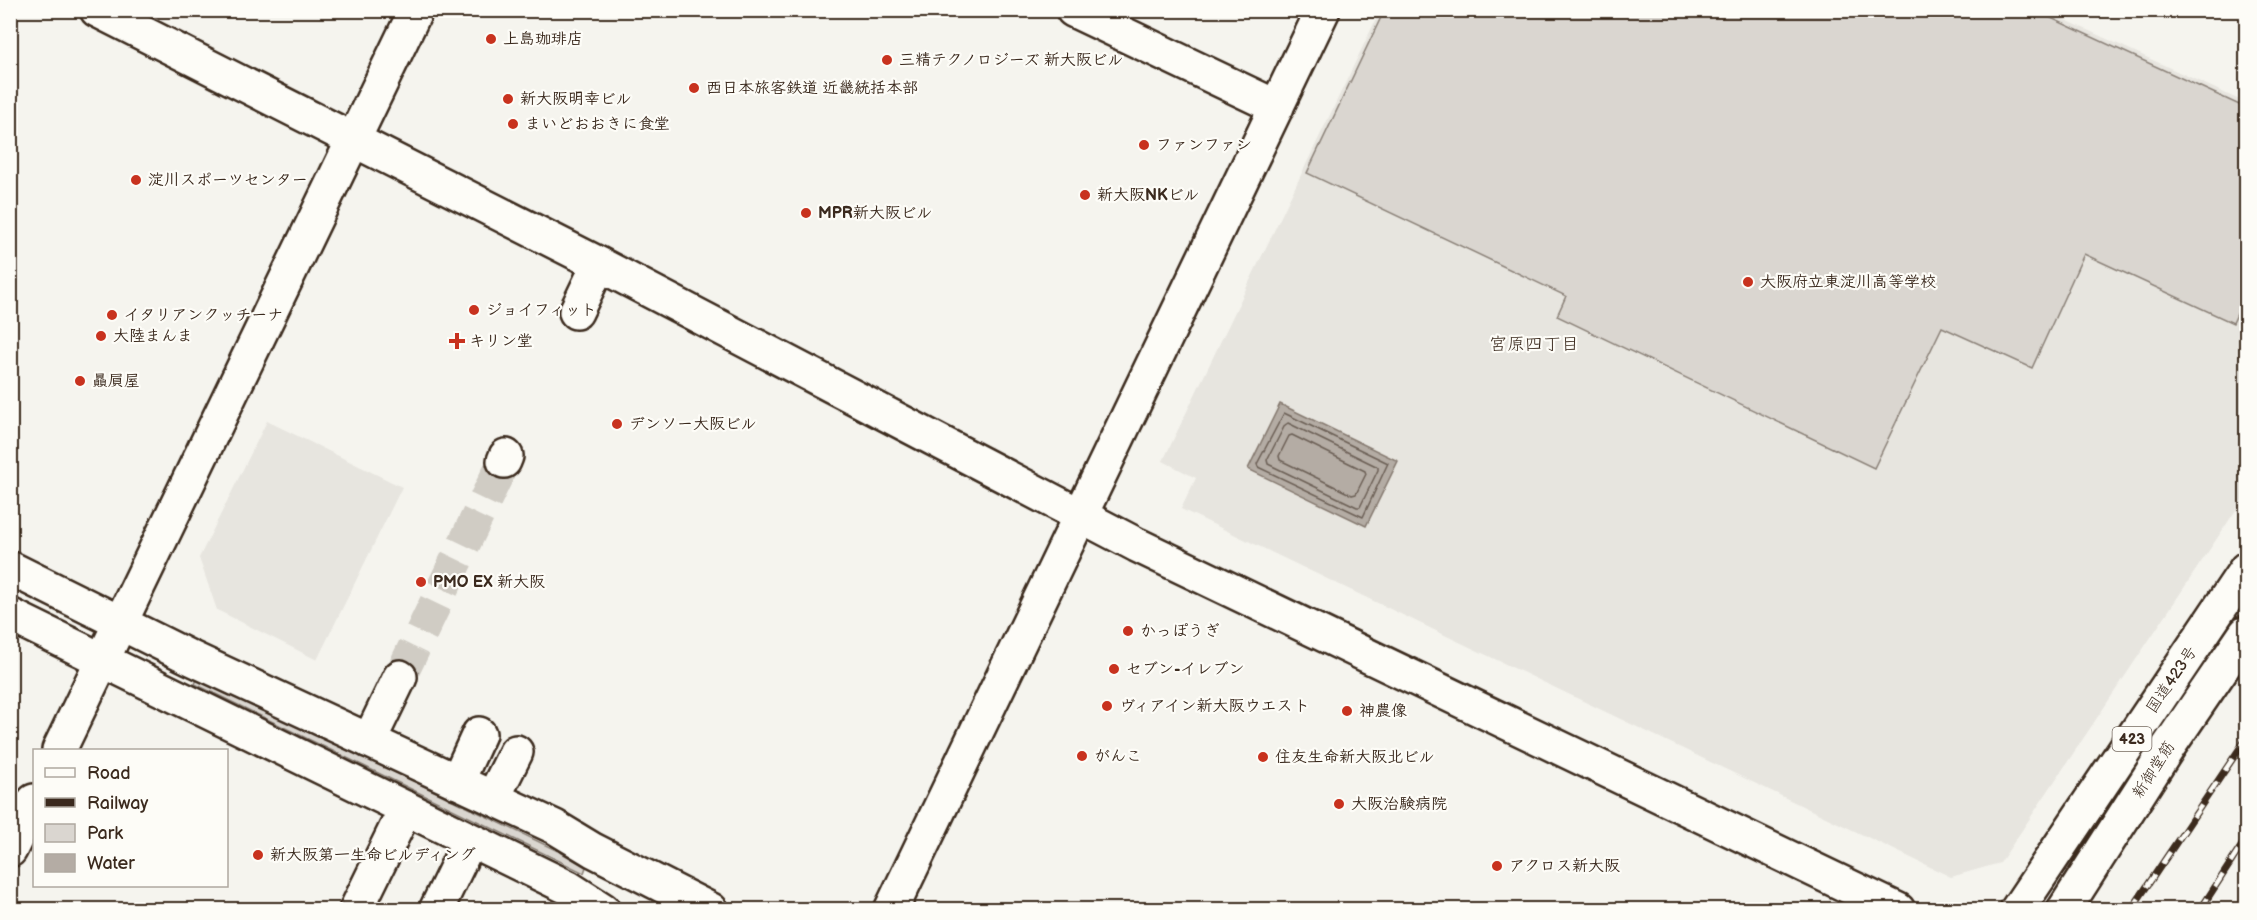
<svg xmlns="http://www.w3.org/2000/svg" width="2257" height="920" font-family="'Balsamiq Sans','Klee One',sans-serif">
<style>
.built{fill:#e7e5df}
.green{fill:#dad6d0;stroke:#8a8077;stroke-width:1.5}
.water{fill:#b4aca4;stroke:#84786e;stroke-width:1.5}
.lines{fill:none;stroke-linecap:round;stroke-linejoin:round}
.shore{stroke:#6b5e54;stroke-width:1.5}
.minor-tunnel{stroke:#d0ccc4;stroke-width:33;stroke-dasharray:33 16;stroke-linecap:butt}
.minor-casing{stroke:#3b2a1e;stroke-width:38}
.highway-casing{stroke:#3b2a1e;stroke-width:38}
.minor{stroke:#fdfcf7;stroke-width:33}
.highway{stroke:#fdfcf7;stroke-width:33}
.rail-casing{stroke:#3b2a1e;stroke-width:7}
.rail{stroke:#fdfcf7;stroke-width:4.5;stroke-dasharray:14;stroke-linecap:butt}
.poi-dot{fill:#c8321e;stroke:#fdfcf7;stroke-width:2}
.labels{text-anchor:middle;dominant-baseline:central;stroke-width:4.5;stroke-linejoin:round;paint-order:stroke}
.shield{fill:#fdfcf7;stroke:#75695f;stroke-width:1.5}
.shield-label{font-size:15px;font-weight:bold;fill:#3b2a1e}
.poi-label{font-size:16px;font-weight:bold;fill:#3b2a1e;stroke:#fdfcf7;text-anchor:start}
.street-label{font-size:16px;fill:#3b2a1e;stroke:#fdfcf7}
.neighbourhood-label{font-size:18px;fill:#3b2a1e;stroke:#fdfcf7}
</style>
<rect width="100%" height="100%" fill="#f5f4ee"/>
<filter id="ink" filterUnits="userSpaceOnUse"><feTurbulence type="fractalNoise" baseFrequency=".0167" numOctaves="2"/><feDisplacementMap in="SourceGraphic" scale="12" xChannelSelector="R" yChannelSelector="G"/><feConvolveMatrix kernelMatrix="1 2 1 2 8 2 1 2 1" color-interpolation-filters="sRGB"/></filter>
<g filter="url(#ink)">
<path class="built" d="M1380 11H2046L2246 103V495L2000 863 1951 877 1181 509 1196 478 1163 461Z
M267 421 402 487 317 660 217 610 199 558Z"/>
<path class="green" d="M1384 11H2036L2246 108V294L2233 323 2084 254 2032 368 1942 327 1874 468 1557 316 1566 296 1307 173Z
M198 677 562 853 586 867 584 873 195 684Z"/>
<path class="water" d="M1280 404 1398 461 1366 526 1248 469Z"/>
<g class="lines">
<path class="shore" d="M1284 413 1388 463 1363 517 1258 467 1257 464Z
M1288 423 1378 467V470L1360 507H1357L1268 464 1267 460 1285 425Z
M1292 435 1365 471 1366 474 1356 494 1352 495 1280 460 1279 456 1289 436Z"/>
<path class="minor-tunnel" d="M400 677 504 461"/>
<g class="minor-casing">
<path id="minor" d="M97 10 599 264 1137 545 1898 910
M1073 10 1277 107
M576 312 599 264
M504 461 506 456
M10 568 189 657 555 827 593 850 711 910
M10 615 567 887 603 910
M369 741 400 677
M59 750 416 10
M457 782 479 734
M493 798 516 752
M10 850 34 801
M356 910 406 808
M436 910 470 840
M891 910 1323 10"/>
</g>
<g class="highway-casing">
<path id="highway" d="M2017 910 2246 569
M2064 910 2169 746 2246 633"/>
</g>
<use href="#minor" class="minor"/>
<use href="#highway" class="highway"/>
<g class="rail-casing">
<path id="rail" d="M2131 910 2246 739
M2200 910 2246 839"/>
</g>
<use href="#rail" class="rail"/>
</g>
</g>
<g class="poi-dot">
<circle cx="491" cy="39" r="6"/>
<circle cx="887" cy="60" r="6"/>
<circle cx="694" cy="88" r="6"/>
<circle cx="508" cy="99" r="6"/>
<circle cx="513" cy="124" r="6"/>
<circle cx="1144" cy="145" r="6"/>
<circle cx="136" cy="180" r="6"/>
<circle cx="1085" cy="195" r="6"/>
<circle cx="806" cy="213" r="6"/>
<circle cx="1748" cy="282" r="6"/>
<circle cx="474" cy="310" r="6"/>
<circle cx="112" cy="315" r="6"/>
<circle cx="101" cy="336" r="6"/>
<path d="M454 332h6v6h6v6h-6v6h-6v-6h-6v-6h6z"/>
<circle cx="80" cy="381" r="6"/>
<circle cx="617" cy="424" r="6"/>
<circle cx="421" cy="582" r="6"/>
<circle cx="1128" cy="631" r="6"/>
<circle cx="1114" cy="669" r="6"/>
<circle cx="1107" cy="706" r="6"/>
<circle cx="1347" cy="711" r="6"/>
<circle cx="1082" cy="756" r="6"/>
<circle cx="1263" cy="757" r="6"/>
<circle cx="1339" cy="804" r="6"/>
<circle cx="258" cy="855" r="6"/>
<circle cx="1497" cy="866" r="6"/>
</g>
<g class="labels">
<rect class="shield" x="2112.5" y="727" width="39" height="24" rx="4.5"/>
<g class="shield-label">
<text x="2132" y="739">423</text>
</g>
<g class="poi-label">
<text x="503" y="39">上島珈琲店</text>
<text x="899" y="60">三精テクノロジーズ 新大阪ビル</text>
<text x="706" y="88">西日本旅客鉄道 近畿統括本部</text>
<text x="520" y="99">新大阪明幸ビル</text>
<text x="525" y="124">まいどおおきに食堂</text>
<text x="1156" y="145">ファンファン</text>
<text x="148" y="180">淀川スポーツセンター</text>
<text x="1097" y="195">新大阪NKビル</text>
<text x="818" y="213">MPR新大阪ビル</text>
<text x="1760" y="282">大阪府立東淀川高等学校</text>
<text x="486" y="310">ジョイフィット</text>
<text x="124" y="315">イタリアンクッチーナ</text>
<text x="113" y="336">大陸まんま</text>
<text x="469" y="341">キリン堂</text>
<text x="92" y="381">贔屓屋</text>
<text x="629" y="424">デンソー大阪ビル</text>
<text x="433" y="582">PMO EX 新大阪</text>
<text x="1140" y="631">かっぽうぎ</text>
<text x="1126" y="669">セブン-イレブン</text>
<text x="1119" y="706">ヴィアイン新大阪ウエスト</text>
<text x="1359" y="711">神農像</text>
<text x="1094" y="756">がんこ</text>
<text x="1275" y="757">住友生命新大阪北ビル</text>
<text x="1351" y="804">大阪治験病院</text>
<text x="270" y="855">新大阪第一生命ビルディング</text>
<text x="1509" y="866">アクロス新大阪</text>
</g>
<g class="street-label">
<text transform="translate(2172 680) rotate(-56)">国道423号</text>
<text transform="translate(2154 770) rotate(-57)">新御堂筋</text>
</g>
<g class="neighbourhood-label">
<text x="1534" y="344">宮原四丁目</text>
</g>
</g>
<rect width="2257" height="920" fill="none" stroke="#fdfcf7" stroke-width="36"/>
<rect x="18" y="18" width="2221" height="884" fill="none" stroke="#3b2a1e" stroke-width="2" filter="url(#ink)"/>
<rect x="33" y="749" width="195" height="138" fill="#fdfcf7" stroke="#afa8a0" stroke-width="1.5"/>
<rect x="45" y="768" width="30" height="9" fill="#fdfcf7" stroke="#afa8a0" stroke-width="1.5"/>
<text x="87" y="779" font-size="18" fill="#3b2a1e">Road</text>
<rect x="45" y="798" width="30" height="9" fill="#3b2a1e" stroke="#afa8a0" stroke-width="1.5"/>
<text x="87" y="809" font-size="18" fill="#3b2a1e">Railway</text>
<rect x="45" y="824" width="30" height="18" fill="#dad6d0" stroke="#afa8a0" stroke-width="1.5"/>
<text x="87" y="839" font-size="18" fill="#3b2a1e">Park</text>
<rect x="45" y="854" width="30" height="18" fill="#b4aca4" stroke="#afa8a0" stroke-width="1.5"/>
<text x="87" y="869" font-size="18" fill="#3b2a1e">Water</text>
</svg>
